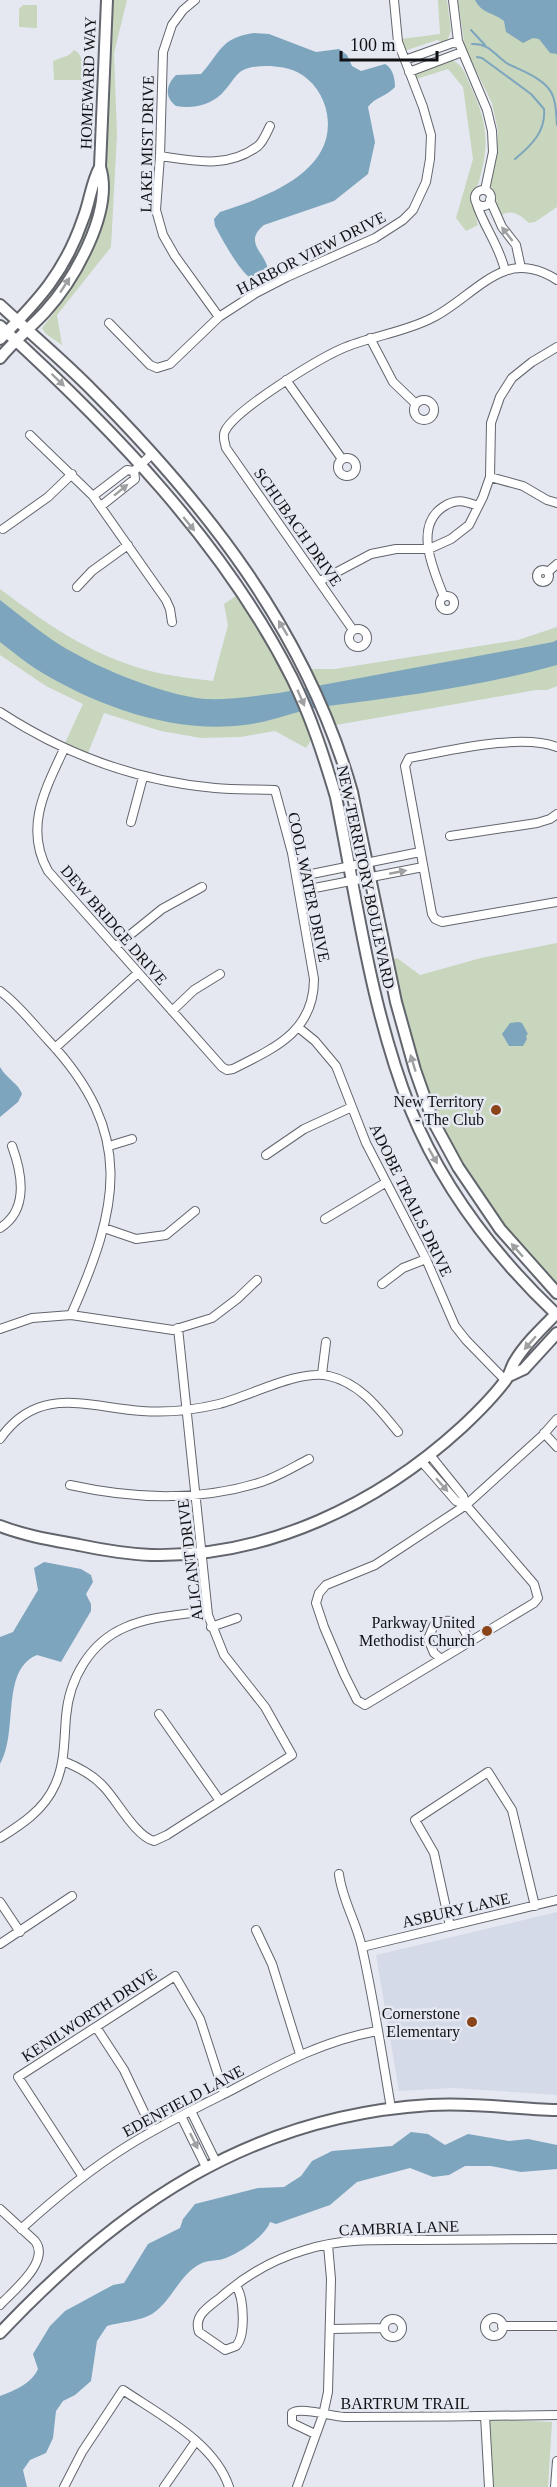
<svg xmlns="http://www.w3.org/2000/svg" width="557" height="2487" font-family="Georgia,serif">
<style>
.built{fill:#d5dae9}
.green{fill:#c7d6bc}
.water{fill:#7ea5be}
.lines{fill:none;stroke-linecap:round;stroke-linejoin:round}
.stream{stroke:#7ea5be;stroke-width:2}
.street-casing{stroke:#62656c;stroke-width:10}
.secondary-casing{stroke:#62656c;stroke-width:14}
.street{stroke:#fff;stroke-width:8}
.secondary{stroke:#fff;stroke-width:10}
.oneway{fill:#9fa0a1}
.poi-dot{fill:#894519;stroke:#e5e8f1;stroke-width:2}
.labels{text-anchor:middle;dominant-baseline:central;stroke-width:5;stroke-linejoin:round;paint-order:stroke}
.street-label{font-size:16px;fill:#101114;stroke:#e5e8f1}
.poi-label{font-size:16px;fill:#101114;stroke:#e5e8f1;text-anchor:end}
</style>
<rect width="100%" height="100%" fill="#e5e8f1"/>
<path class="built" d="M557 1912V2095L454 2088 399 2091 376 1955Z"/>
<path class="green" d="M111 0H127L114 53 117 134 111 247 57 315 62 345 46 334 42 328 54 313 51 309 98 225Z
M438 0H447L451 31 447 41 442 42 437 40 404 51 401 39 440 34Z
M458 0H557V207L535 222 529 223C520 215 512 208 500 216L494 192 490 185 496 158 498 131 492 103 465 48Z
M23 5H37V28L19 27V9Z
M74 50C85 55 82 70 82 80H54L53 61 69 55Z
M451 60C463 64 465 74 470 85 487 121 490 143 479 181 477 188 473 192 471 198L478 225 466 231 456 218 473 159 463 87 448 69 413 80 417 71Z
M97 188C96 240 63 282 32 321L30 318C62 280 78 234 97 188Z
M0 589C50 627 100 661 163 674 179 677 197 679 213 681L228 625 224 604 239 594 286 674 314 736 306 748 275 731 240 737 201 738 161 731 104 713 88 753 65 743 83 704 46 686 0 655Z
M557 627V686L547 690H536L336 725 311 669H335L518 640Z
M557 943V1287C494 1216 439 1143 412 1050 404 1021 398 990 391 960L397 958 420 975 481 958Z
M488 2419 552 2422 548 2487H492Z"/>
<path class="water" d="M475 0H557V54L550 53 539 39 533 38 523 43 506 32 504 21C493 12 482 14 475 0Z
M254 33 269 34 316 52 339 49 347 55 352 66 361 71 385 64C393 68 395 79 395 87 387 96 374 98 368 107L375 142 368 174 334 201 264 225C242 243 267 253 268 271 265 275 262 279 256 280 244 281 221 237 215 226L214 219 220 212C263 198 337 173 327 114 324 96 313 80 297 72 284 65 252 63 240 72 234 77 230 85 225 90 213 105 194 109 176 106 164 97 166 85 176 75L201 74C221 52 220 38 254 33Z
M0 600C17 613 34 627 51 639 89 665 161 695 205 699 230 700 255 696 279 693L553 642 557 640V665C482 686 406 696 328 706 300 709 273 722 244 725 173 734 96 706 36 669 24 661 12 651 0 642Z
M518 1022 522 1023 528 1034 526 1036 527 1039 523 1046H509L502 1034 510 1023Z
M0 1067C6 1078 19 1084 22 1094L18 1102 0 1117Z
M44 1562 81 1569 91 1575 93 1582 86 1594 91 1604V1611L61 1662 37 1655C0 1670 19 1732 0 1764V1637L13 1632 38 1590 34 1568Z
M411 2132 428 2134 445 2145 468 2134 509 2141 528 2139 557 2145V2169L521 2172 491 2166H465L449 2175 433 2177 410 2168 357 2182 330 2205 276 2224 270 2222C265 2237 238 2254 223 2259 216 2261 207 2260 200 2264 179 2275 172 2301 152 2314 141 2321 120 2322 107 2326L97 2341 91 2381 75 2395 63 2401 56 2411 53 2438 46 2453 30 2460 23 2470 27 2487H0V2396C14 2391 32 2383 38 2369L33 2354 50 2326 65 2311 113 2285 124 2283 148 2244 180 2228 183 2219 195 2204 258 2188 284 2187 301 2176 312 2161 332 2151 392 2146Z"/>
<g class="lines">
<path class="stream" d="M471 30 485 45
M472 44C490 43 495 56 508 64 522 71 543 78 551 92 557 102 556 115 557 125
M477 57 482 58 531 94 544 109C546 131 532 145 515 159"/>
<g class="street-casing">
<path id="street" d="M195 0 183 10 172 25 163 52 160 156 156 210 163 235 175 256 219 317
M453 0 458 41 487 110 492 131 493 152 485 190
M405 60 458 41
M409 72 462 52
M160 156C194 161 228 169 258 146 263 142 267 132 270 126
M475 198a8 8 0 1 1 16 0a8 8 0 1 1-16 0Z
M490 200 502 227 516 245 521 268
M476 202C483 226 500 246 505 271
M109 323 150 365 157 368 170 364 219 317 256 293 287 277 375 238 403 220 413 210 426 182 430 159 431 135 423 107 398 42 394 0
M370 338 393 382 416 404
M286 380 342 459
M414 410a10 10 0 1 1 20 0a10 10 0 1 1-20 0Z
M30 435 93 496 166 600 170 609 172 622
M338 467a9 9 0 1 1 18 0a9 9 0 1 1-18 0Z
M490 477 523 486 547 500 557 503
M93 496 127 470 134 471 152 454
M101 506 135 479 134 471
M3 529 48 497 72 474
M537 576a6 6 0 1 1 12 0a6 6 0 1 1-12 0Z
M548 572 557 564
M320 581 371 554 396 549H429L451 539 469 525 483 497 490 477 491 423 500 397 512 378 532 362 557 347
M77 587 92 571 128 545
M440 603a7 7 0 1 1 14 0a7 7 0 1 1-14 0Z
M444 597C434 571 413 527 443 507 456 498 465 501 478 506
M349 638a9 9 0 1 1 18 0a9 9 0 1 1-18 0Z
M353 630 226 448C225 443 222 436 225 431 236 409 317 360 341 349 370 336 403 333 432 318 457 306 480 280 505 271 522 264 542 270 557 280
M0 712C66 755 137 781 215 788 235 790 255 789 275 790L292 853 314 979C314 1032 274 1048 233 1069L227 1070 222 1067 48 871C24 828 45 790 64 749
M557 747C520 733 449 751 409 758L405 766 432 914 435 919 442 922 557 902
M131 822 143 777
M450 836 537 823 550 819 557 814
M297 877 420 852
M299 891 423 867
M115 947 162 909 202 887
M0 991C18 1004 33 1024 48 1040 136 1134 119 1207 71 1315
M172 1011 194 990 220 974
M299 1028 315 1041 336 1066 366 1143 426 1259 455 1326 466 1340 506 1381
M55 1048 138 973
M109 1146 132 1139
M266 1155 304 1129 352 1107
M325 1219 385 1183
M0 1228C29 1210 22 1173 12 1146
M104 1228 136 1239 166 1235 195 1211
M382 1284 403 1268 426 1259
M0 1329 32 1318 71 1315 173 1330 212 1318 237 1299 257 1280
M322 1374 326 1342
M544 1433 557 1447
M0 1439C38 1384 87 1407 142 1411 168 1413 194 1410 219 1404 250 1396 299 1369 329 1376 360 1383 379 1409 398 1432
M430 1455 463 1496 466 1505
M422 1462 456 1501 466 1505 534 1584 538 1598 534 1603 365 1705 357 1700 344 1674 324 1627 316 1603 319 1593 326 1585 375 1565 466 1505 542 1436 557 1419
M70 1485C133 1499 196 1502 258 1483 276 1478 293 1467 309 1459
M211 1627 237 1618
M440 1658 434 1653 428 1639 434 1625C450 1616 465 1622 468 1641
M159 1714 220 1801
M63 1761C78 1767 92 1774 103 1786 117 1800 135 1836 154 1841L167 1835 292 1755 265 1707 224 1655 208 1615 178 1328
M0 1838C22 1824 44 1810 55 1785 65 1764 64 1740 66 1717 69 1679 90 1642 126 1627 151 1616 181 1615 207 1611
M339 1874C342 1900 357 1923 362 1948 374 2001 382 2055 391 2108
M0 1902 20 1932
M450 1926 434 1853 415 1820 488 1772 512 1810 535 1906
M256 1930 272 1964 300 2054
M0 1944 72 1896
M362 1947 557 1900
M96 2027 124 2070 153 2131
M191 2111 216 2162
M181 2116 206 2167
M83 2177 18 2077 175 1976 200 2019 224 2093
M0 2209 35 2241C51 2261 13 2291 0 2305
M21 2229C55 2198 90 2169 129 2145 161 2125 196 2108 230 2091 279 2065 322 2041 377 2031
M236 2286C244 2297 246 2336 236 2346L225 2350 199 2332C193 2315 209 2307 221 2297 245 2276 274 2259 305 2250 341 2238 381 2240 419 2240 465 2240 511 2239 557 2239
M485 2327a9 9 0 1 1 18 0a9 9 0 1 1-18 0Z
M384 2328a9 9 0 1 1 18 0a9 9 0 1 1-18 0Z
M502 2326H557
M331 2329 384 2328
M485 2416 489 2487
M315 2434 292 2423V2413C301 2406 332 2417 345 2417 416 2417 486 2416 557 2415
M64 2487 82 2452 123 2390C160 2415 215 2443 229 2487
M164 2487 196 2441
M297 2487 323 2415 328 2392 331 2279 328 2245
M555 2487 557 2461"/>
</g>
<g class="secondary-casing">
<path id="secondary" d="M0 305C29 332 59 357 87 385 205 503 306 630 352 792L396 1002 415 1070 433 1121 458 1167 500 1229 557 1293
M0 326C111 427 224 543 292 678 311 716 324 757 336 797 357 901 371 1009 410 1108 442 1187 496 1257 557 1315
M0 339C38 301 65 272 83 219 90 202 91 183 100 167
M0 358C14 341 30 328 45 312 74 280 114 211 100 167L107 0
M509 1376 524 1369 557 1333
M0 1526C26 1536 52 1540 79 1545 103 1550 127 1554 151 1555 267 1558 378 1504 462 1427 477 1413 493 1397 505 1381 510 1375 511 1367 515 1361 525 1344 543 1327 557 1313
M0 2333C120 2206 250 2116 430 2105 473 2102 514 2109 557 2110"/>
</g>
<use href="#street" class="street"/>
<use href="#secondary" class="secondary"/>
</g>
<defs><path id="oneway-solid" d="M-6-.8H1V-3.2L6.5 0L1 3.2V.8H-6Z" transform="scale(1.5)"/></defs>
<g class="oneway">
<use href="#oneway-solid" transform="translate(507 234) rotate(-128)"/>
<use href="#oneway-solid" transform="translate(65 285) rotate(-57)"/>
<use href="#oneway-solid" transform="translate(58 380) rotate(44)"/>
<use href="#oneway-solid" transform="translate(121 490) rotate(-39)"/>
<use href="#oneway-solid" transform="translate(189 524) rotate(51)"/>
<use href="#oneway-solid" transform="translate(283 628) rotate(-121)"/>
<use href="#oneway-solid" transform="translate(301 698) rotate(66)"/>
<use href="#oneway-solid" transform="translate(398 872) rotate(-11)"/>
<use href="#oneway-solid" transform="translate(413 1063) rotate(-107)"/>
<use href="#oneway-solid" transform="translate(433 1156) rotate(60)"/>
<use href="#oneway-solid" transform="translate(517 1250) rotate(-131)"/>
<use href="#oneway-solid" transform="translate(530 1343) rotate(131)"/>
<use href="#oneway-solid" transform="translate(442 1485) rotate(49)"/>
<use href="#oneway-solid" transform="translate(194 2141) rotate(64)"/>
</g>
<g class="poi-dot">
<circle cx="496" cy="1110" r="6"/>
<circle cx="487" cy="1631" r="6"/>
<circle cx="472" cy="2022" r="6"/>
</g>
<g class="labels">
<g class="street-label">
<text transform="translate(88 83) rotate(-88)">HOMEWARD WAY</text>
<text transform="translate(147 144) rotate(-89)">LAKE MIST DRIVE</text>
<text transform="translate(311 253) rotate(-27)">HARBOR VIEW DRIVE</text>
<text transform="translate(298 527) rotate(55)">SCHUBACH DRIVE</text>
<text transform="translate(366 877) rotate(78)">NEW TERRITORY BOULEVARD</text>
<text transform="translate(309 887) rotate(78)">COOL WATER DRIVE</text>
<text transform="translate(114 925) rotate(49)">DEW BRIDGE DRIVE</text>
<text transform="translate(411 1200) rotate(64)">ADOBE TRAILS DRIVE</text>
<text transform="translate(190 1560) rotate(-97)">ALICANT DRIVE</text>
<text transform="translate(456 1910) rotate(-13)">ASBURY LANE</text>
<text transform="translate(89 2015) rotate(-33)">KENILWORTH DRIVE</text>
<text transform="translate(183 2101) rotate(-28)">EDENFIELD LANE</text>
<text transform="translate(399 2228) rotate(-2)">CAMBRIA LANE</text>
<text x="405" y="2403">BARTRUM TRAIL</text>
</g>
<g class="poi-label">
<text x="484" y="1101">New Territory<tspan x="484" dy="18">- The Club</tspan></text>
<text x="475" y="1622">Parkway United<tspan x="475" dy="18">Methodist Church</tspan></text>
<text x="460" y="2013">Cornerstone<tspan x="460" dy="18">Elementary</tspan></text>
</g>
</g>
<path d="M341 51v9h96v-9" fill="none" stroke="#101114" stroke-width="3"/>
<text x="350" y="51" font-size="18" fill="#101114" stroke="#e5e8f1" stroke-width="4.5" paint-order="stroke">100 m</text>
</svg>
